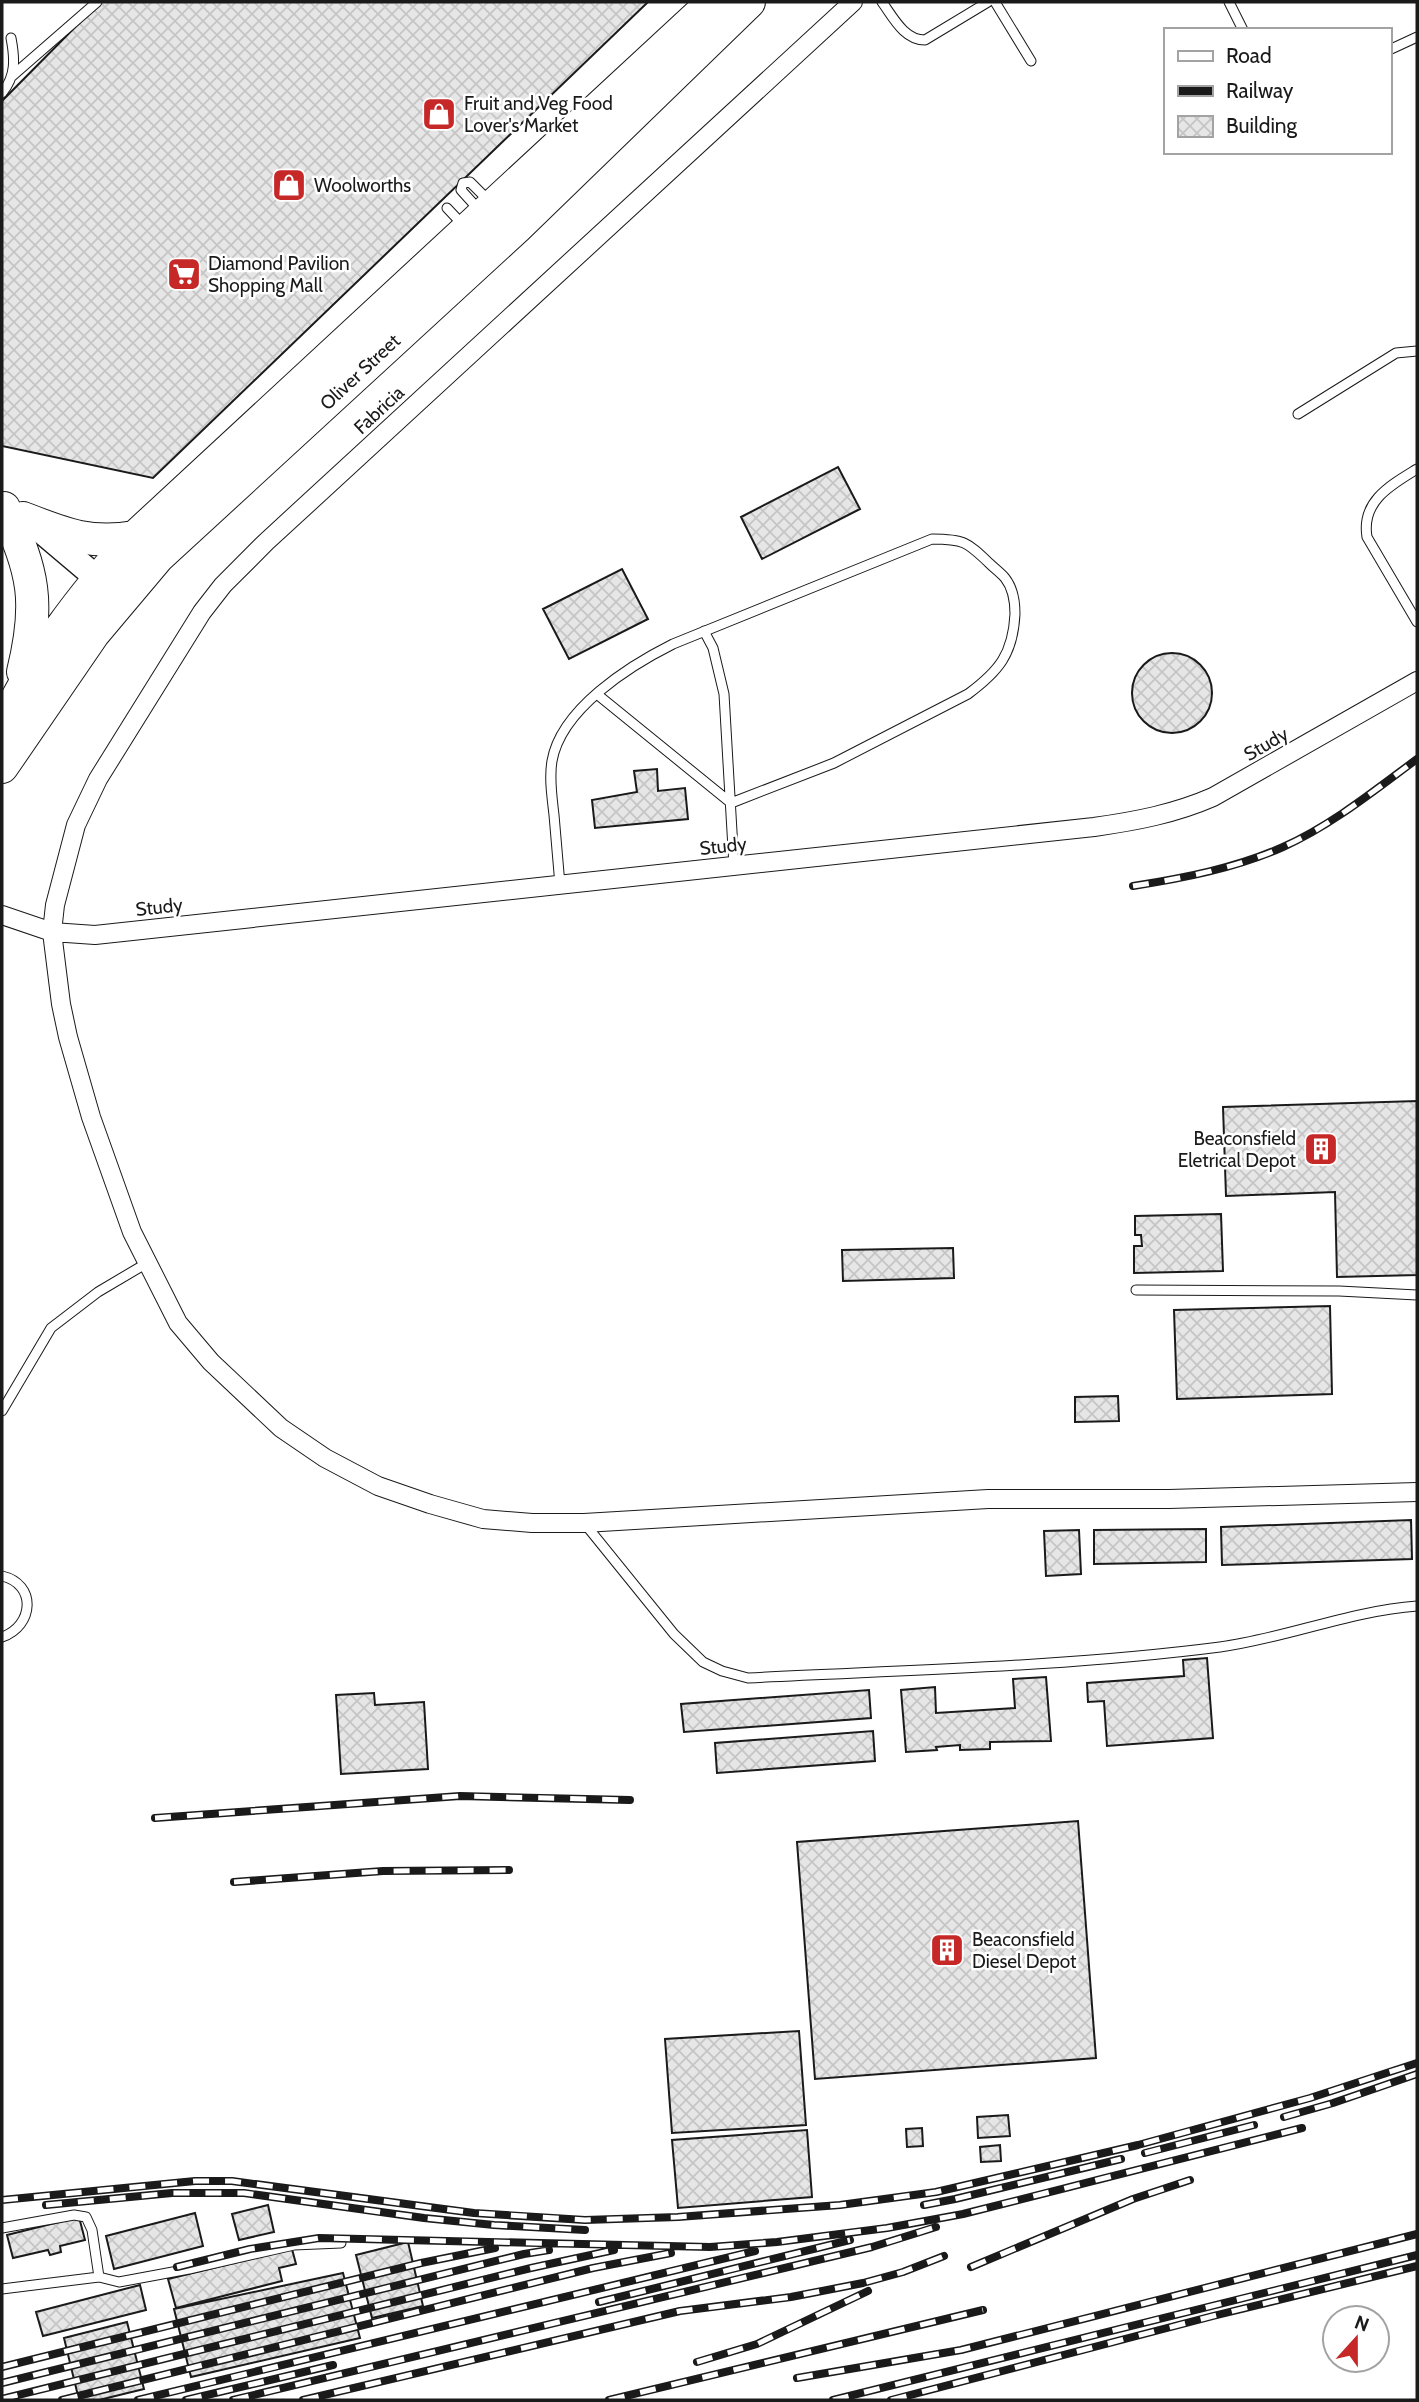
<svg xmlns="http://www.w3.org/2000/svg" width="1419" height="2402" font-family="Cabin,sans-serif">
<style>
.building{fill:url(#building-cross-hatch);stroke:#1a1a1a;stroke-width:2}
.lines{fill:none;stroke-linecap:round;stroke-linejoin:round}
.lane-casing{stroke:#1a1a1a;stroke-width:11}
.street-casing{stroke:#1a1a1a;stroke-width:20}
.secondary-casing{stroke:#1a1a1a;stroke-width:27}
.highway-casing{stroke:#1a1a1a;stroke-width:34}
.lane{stroke:#fff;stroke-width:9}
.street{stroke:#fff;stroke-width:18}
.secondary{stroke:#fff;stroke-width:24}
.highway{stroke:#fff;stroke-width:32}
.rail-casing{stroke:#1a1a1a;stroke-width:8}
.rail{stroke:#fff;stroke-width:5;stroke-dasharray:16;stroke-linecap:butt}
.labels{text-anchor:middle;dominant-baseline:central;stroke-width:5;stroke-linejoin:round;paint-order:stroke}
.poi-label{font-size:19px;fill:#1a1a1a;stroke:#fff;text-anchor:start}
.street-label{font-size:19px;fill:#1a1a1a;stroke:#fff}
</style>
<defs>
<pattern id="building-cross-hatch" width="8" height="8" patternUnits="userSpaceOnUse" patternTransform="scale(1.75)"><rect width="8" height="8" fill="#e6e6e6"/><path d="M0 0l8 8M0 8l8-8" fill="none" stroke="#c5c5c5"/></pattern>
</defs>
<rect width="100%" height="100%" fill="#fff"/>
<path class="building" d="M100 2H648L153 478 2 446V101Z
M838 467 860 509 762 559 741 517Z
M622 569 648 619 569 659 543 609Z
M1132 693a40 40 0 1 1 80 0a40 40 0 1 1-80 0Z
M657 769 658 791 685 788 688 819 595 828 592 800 637 792 634 771Z
M1417 1101V1275L1337 1277 1335 1192 1226 1196 1223 1107Z
M1221 1214 1223 1271 1134 1273V1246H1142L1141 1235H1135V1216Z
M953 1248 954 1278 843 1281 842 1250Z
M1330 1306 1332 1394 1177 1399 1174 1310Z
M1118 1396 1119 1421 1075 1422V1397Z
M1411 1520 1412 1559 1222 1565 1221 1527Z
M1206 1529V1562L1094 1564V1530Z
M1079 1530 1081 1574 1046 1576 1044 1531Z
M1207 1658 1213 1738 1107 1746 1104 1701 1088 1702 1087 1683 1184 1676 1183 1660Z
M1046 1677 1051 1741 990 1742V1749L960 1750V1745L936 1747 937 1750 906 1752 901 1690 935 1687 936 1713 1015 1708 1013 1679Z
M869 1690 871 1718 684 1732 681 1704Z
M374 1693 375 1705 424 1702 428 1769 341 1774 336 1695Z
M873 1731 875 1761 717 1773 715 1743Z
M1078 1821 1096 2058 815 2079 797 1842Z
M799 2031 806 2125 672 2133 665 2039Z
M1008 2115 1010 2136 978 2138 977 2117Z
M922 2128 923 2146 907 2147 906 2129Z
M807 2130 812 2197 678 2208 672 2140Z
M1000 2145 1001 2161 981 2162 980 2147Z
M268 2205 274 2232 239 2240 232 2214Z
M195 2213 203 2246 114 2269 106 2236Z
M79 2217 85 2240 60 2246 61 2252 50 2255 48 2250 13 2258 7 2235Z
M408 2242 423 2306 372 2318 356 2255Z
M292 2249 296 2264 279 2268 282 2281 176 2308 168 2279Z
M343 2273 360 2338 191 2377 174 2309Z
M140 2285 146 2310 43 2336 36 2312Z
M127 2322 144 2389 99 2400H79L64 2338Z"/>
<g class="lines">
<g class="lane-casing">
<path id="lane" d="M882 2C893 17 904 40 925 40L988 2
M995 2 1031 61
M1229 2 1243 30
M1389 50 1417 37
M11 77 97 2
M2 93C16 76 15 59 11 38
M447 208 463 225
M480 211 461 190 463 183 470 182 489 201
M1298 414 1396 353 1417 351
M1417 469C1391 485 1361 501 1367 537L1417 622
M704 631 713 648 724 694 734 866
M560 885C558 861 556 838 554 815 552 797 549 778 552 761 561 709 629 666 673 644L932 539C964 539 967 542 989 563 994 568 1001 573 1005 578 1013 588 1015 602 1015 614 1013 654 999 671 968 694L834 763 731 803 598 695
M1136 1290 1339 1291 1417 1295
M2 1411 51 1328 98 1292 147 1263
M585 1524 674 1634 703 1662 722 1671 748 1678C905 1670 1064 1667 1220 1647 1286 1638 1350 1611 1417 1606
M2 1576C37 1584 34 1626 2 1637
M2 2228 74 2215 86 2217 92 2230 99 2277
M2 2289 99 2277 119 2282 189 2269 294 2245 341 2243"/>
</g>
<g class="street-casing">
<path id="street" d="M853 2 266 542 223 585 202 612 98 779 76 825 55 905 52 932 61 1004 68 1037 91 1117 132 1232 178 1323 211 1362 281 1428 325 1458 378 1486 430 1504 483 1519 532 1523H584L988 1499H1169L1417 1492
M2 915 52 932 95 935 1094 827C1136 821 1174 814 1213 797L1417 681"/>
</g>
<g class="secondary-casing">
<path id="secondary" d="M39 529 110 589"/>
</g>
<g class="highway-casing">
<path id="highway" d="M4 508C34 573 40 602 23 672
M23 518C64 534 90 545 135 537
M2 728C35 657 82 596 135 537L713 2
M2 767 94 633 158 557 516 228 749 2"/>
</g>
<use href="#lane" class="lane"/>
<use href="#street" class="street"/>
<use href="#secondary" class="secondary"/>
<use href="#highway" class="highway"/>
<g class="rail-casing">
<path id="rail" d="M1133 886C1184 878 1236 868 1283 847 1332 825 1375 790 1417 759
M155 1818 460 1796 630 1800
M234 1882 383 1871 509 1870
M1284 2117 1333 2103 1417 2074
M1145 2153 1254 2125
M2 2200 195 2181H232L474 2213 585 2220 678 2217 840 2205 936 2192 1138 2145 1310 2098 1417 2063
M46 2205 172 2193H244L424 2218 494 2225 585 2230
M924 2205 955 2199 1121 2159
M177 2267 250 2249 319 2238 710 2247 777 2242 887 2228 963 2214 1302 2128
M971 2267 1133 2199 1190 2180
M599 2302 850 2240
M697 2362 757 2344 868 2291
M2 2367 421 2263 495 2248
M797 2378 961 2350 1417 2234
M2 2383 524 2254 549 2250
M2 2399 531 2268 614 2250
M62 2400 593 2268 671 2253
M138 2400 755 2251
M186 2400 333 2365
M233 2400 872 2247 936 2227
M303 2400 680 2311 791 2297 863 2283 903 2272 944 2256
M609 2400 983 2310
M833 2400 1417 2255
M891 2400 1213 2316 1417 2266"/>
</g>
<use href="#rail" class="rail"/>
</g>
<defs>
<g id="shop-square" transform="scale(1.75)"><rect x="-9" y="-9" width="18" height="18" rx="4" fill="#c62828" stroke="#fff"/><path d="M-5-2.5h2.3a2.7 3.5 0 0 1 5.4 0H5L5.5 6h-11ZM-1.5-2.5h3a1.5 2.3 0 0 0-3 0Z" fill="#fff"/></g>
<g id="supermarket-square" transform="scale(1.75)"><rect x="-9" y="-9" width="18" height="18" rx="4" fill="#c62828" stroke="#fff"/><path d="M-6-5.5h2.5l.6 2H6L4.5 2H-2.5L-4.4-4H-6ZM-1.5 3.2a1.3 1.3 0 1 0 .1 0ZM3 3.2a1.3 1.3 0 1 0 .1 0Z" fill="#fff"/></g>
<g id="building-square" transform="scale(1.75)"><rect x="-9" y="-9" width="18" height="18" rx="4" fill="#c62828" stroke="#fff"/><path d="M-4-6H4V6H1V3H-1V6H-4ZM-2.5-4.3h1.7v1.8h-1.7ZM.8-4.3h1.7v1.8H.8ZM-2.5-1h1.7V.8h-1.7ZM.8-1h1.7V.8H.8Z" fill="#fff"/></g>
</defs>
<g fill-rule="evenodd">
<use href="#shop-square" x="439" y="114"/>
<use href="#shop-square" x="289" y="185"/>
<use href="#supermarket-square" x="184" y="274"/>
<use href="#building-square" x="1321" y="1149"/>
<use href="#building-square" x="947" y="1950"/>
</g>
<g class="labels">
<g class="poi-label">
<text x="464" y="103">Fruit and Veg Food<tspan x="464" dy="22">Lover's Market</tspan></text>
<text x="314" y="185">Woolworths</text>
<text x="208" y="263">Diamond Pavilion<tspan x="208" dy="22">Shopping Mall</tspan></text>
<text x="1296" y="1138" text-anchor="end">Beaconsfield<tspan x="1296" dy="22">Eletrical Depot</tspan></text>
<text x="972" y="1939">Beaconsfield<tspan x="972" dy="22">Diesel Depot</tspan></text>
</g>
<g class="street-label">
<text transform="translate(360 372) rotate(-43)">Oliver Street</text>
<text transform="translate(379 410) rotate(-43)">Fabricia</text>
<text transform="translate(1266 744) rotate(-30)">Study</text>
<text transform="translate(723 846) rotate(-6)">Study</text>
<text transform="translate(159 907) rotate(-6)">Study</text>
</g>
</g>
<rect width="1419" height="2402" fill="none" stroke="#1a1a1a" stroke-width="7"/>
<rect x="1164" y="28" width="228" height="126" fill="#ffffff" stroke="#a3a3a3" stroke-width="2"/>
<rect x="1178" y="51" width="35" height="10" fill="#ffffff" stroke="#a3a3a3" stroke-width="2"/>
<text x="1226" y="63" font-size="21" fill="#1a1a1a">Road</text>
<rect x="1178" y="86" width="35" height="10" fill="#1a1a1a" stroke="#a3a3a3" stroke-width="2"/>
<text x="1226" y="98" font-size="21" fill="#1a1a1a">Railway</text>
<rect x="1178" y="116" width="35" height="21" fill="url(#building-cross-hatch)" stroke="#a3a3a3" stroke-width="2"/>
<text x="1226" y="133" font-size="21" fill="#1a1a1a">Building</text>
<g transform="translate(1356 2339) rotate(21)"><circle r="33" fill="#ffffff" stroke="#a3a3a3" stroke-width="2"/>
<path d="M0-5L12 26L0 18L-12 26Z" fill="#c62828"/>
<text y="-10" font-size="19" font-weight="bold" text-anchor="middle" fill="#1a1a1a">N</text>
</g>
</svg>
